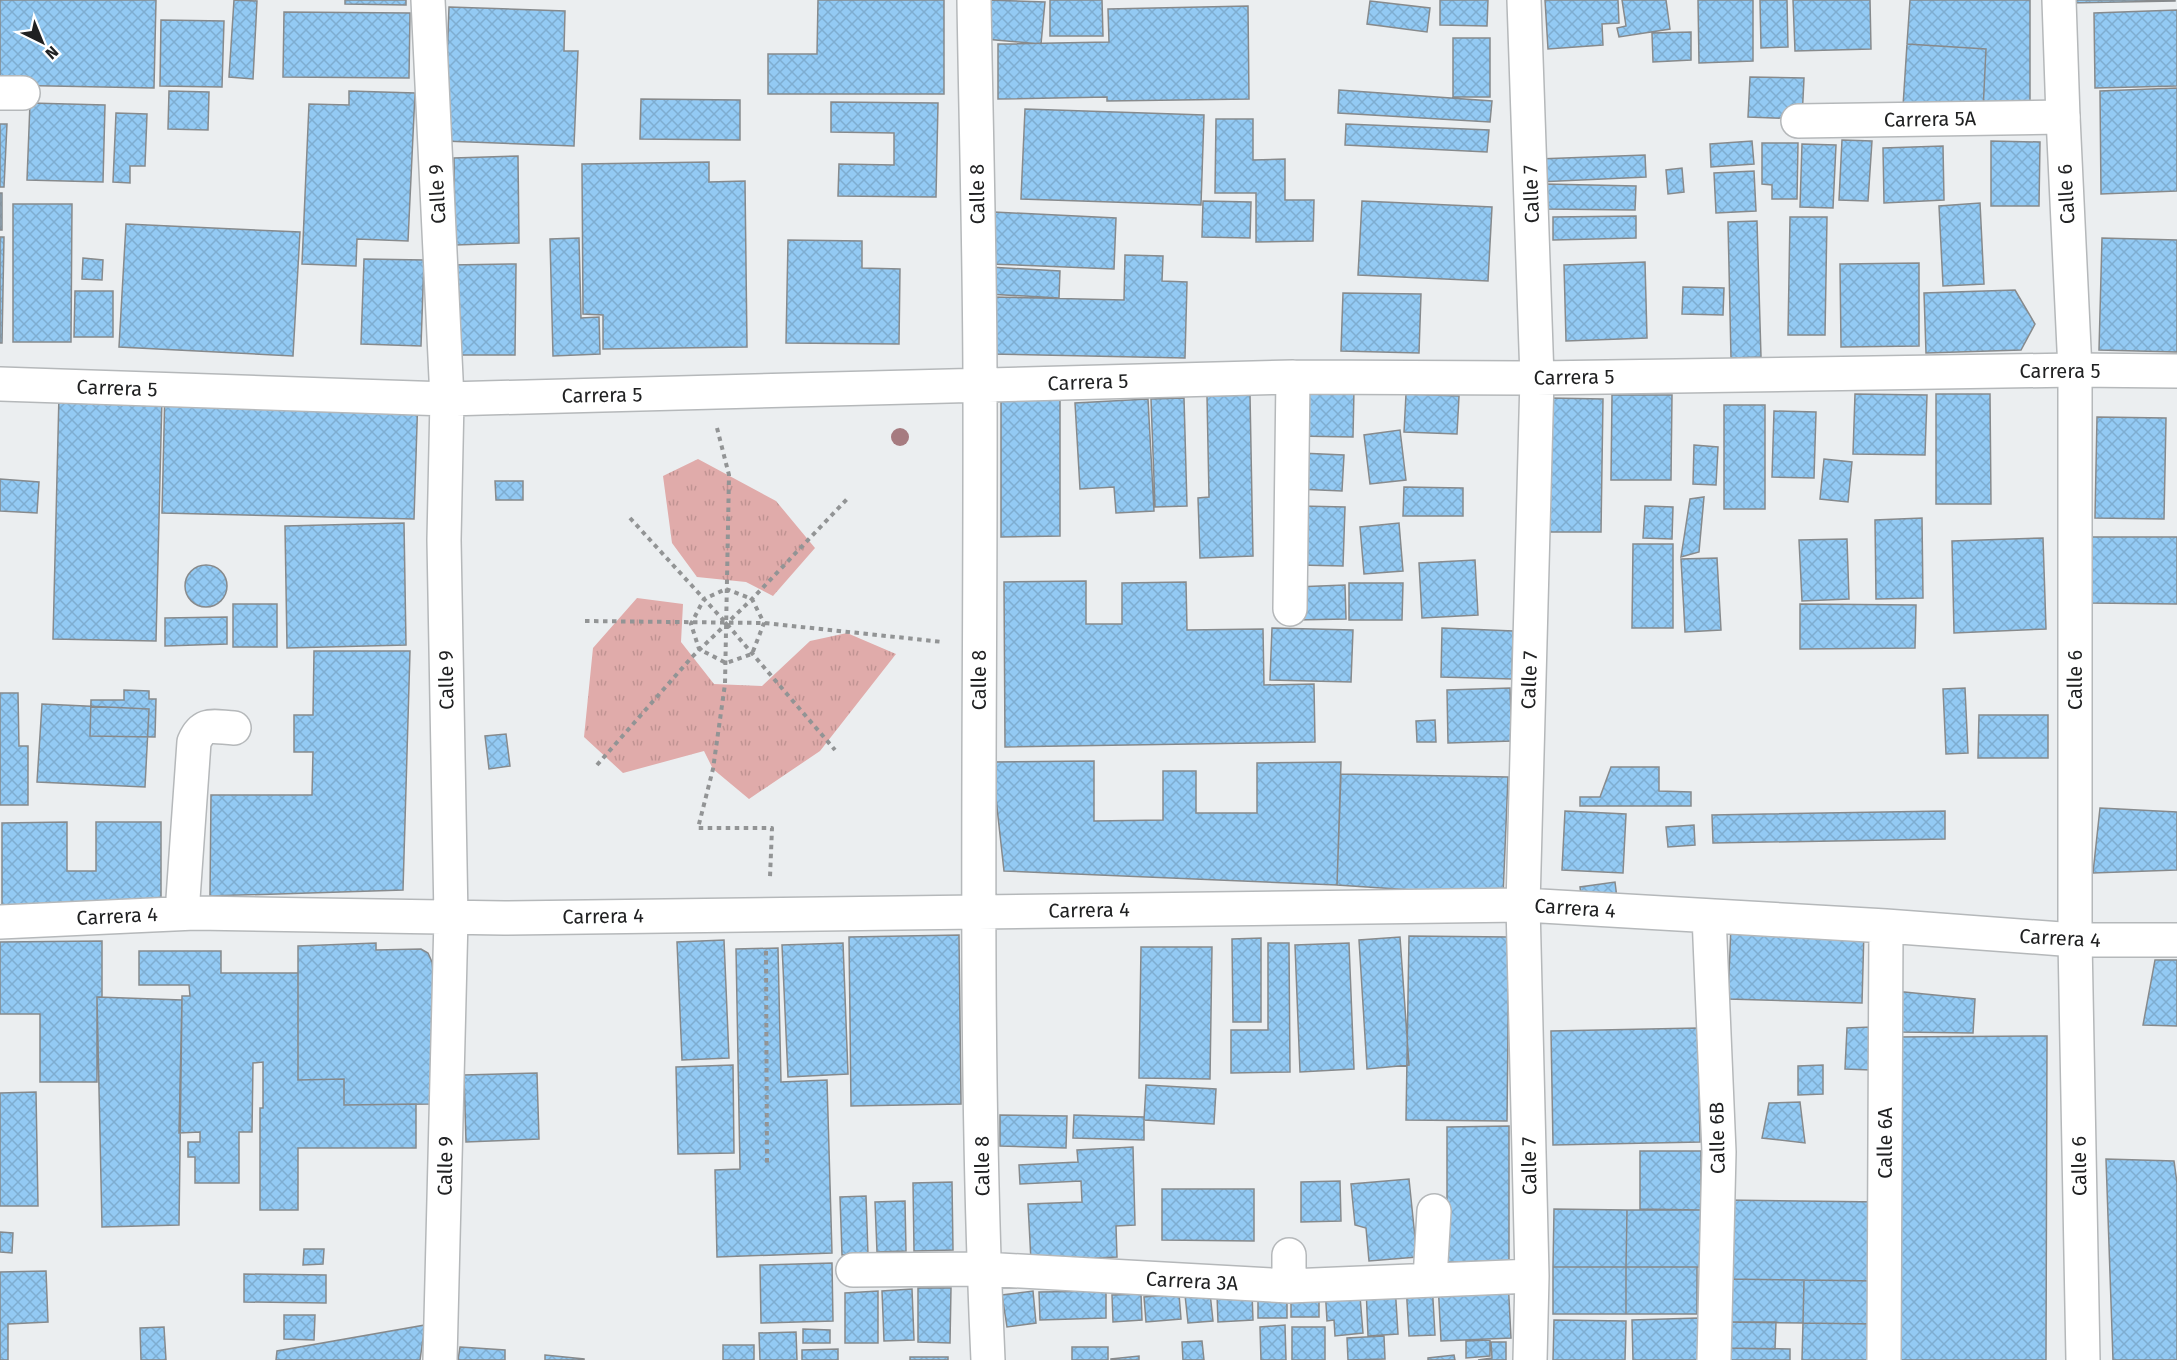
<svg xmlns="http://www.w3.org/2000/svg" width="2177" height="1360" font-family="'Fira Sans',sans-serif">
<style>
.grass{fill:url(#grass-tufts)}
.building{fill:url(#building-cross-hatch);stroke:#878a8c;stroke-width:1.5}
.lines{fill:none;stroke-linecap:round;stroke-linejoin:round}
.minor-casing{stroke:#b5b8ba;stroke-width:36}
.major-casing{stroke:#b5b8ba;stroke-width:36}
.path{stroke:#929495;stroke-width:4;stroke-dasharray:4.5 4.5;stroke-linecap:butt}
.minor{stroke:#fff;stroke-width:33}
.major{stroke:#fff;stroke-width:33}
.tree{fill:#a67b80}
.labels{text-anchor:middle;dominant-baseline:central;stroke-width:4.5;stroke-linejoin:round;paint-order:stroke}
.street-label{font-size:20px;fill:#202122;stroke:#fff}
</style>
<defs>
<pattern id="grass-tufts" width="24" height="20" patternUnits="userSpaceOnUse" patternTransform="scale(1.5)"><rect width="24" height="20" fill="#e0abaa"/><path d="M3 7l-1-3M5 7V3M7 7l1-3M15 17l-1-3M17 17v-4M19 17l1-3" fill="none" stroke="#c09392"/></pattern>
<pattern id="building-cross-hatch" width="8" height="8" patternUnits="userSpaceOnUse" patternTransform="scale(1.5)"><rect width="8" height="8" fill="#93caf4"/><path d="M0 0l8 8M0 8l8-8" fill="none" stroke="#7eadd1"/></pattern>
</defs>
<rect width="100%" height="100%" fill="#ebeef0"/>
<path class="grass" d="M698 459 776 501 815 548 773 596 746 582 697 577 672 543 663 476Z
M637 598 683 604 681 642 714 684 762 686 810 641 847 633 896 654 820 751 749 799 713 769 704 751 623 773 584 737 593 648Z"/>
<path class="building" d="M0 0H156L154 88 0 85Z
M234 0 257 1 253 79 229 77Z
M345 0H406V5L345 4Z
M818 0H944V94H768V54H817Z
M988 0 1045 2 1041 44 985 39Z
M1050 0H1102L1103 36H1050Z
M1440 0H1488L1487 26 1440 25Z
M1545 0H1618L1619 23 1602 24 1603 45 1548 49Z
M1622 0H1666L1670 29 1619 37 1617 28 1626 26Z
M1698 0H1753V61L1699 63Z
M1760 0H1787L1788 47 1761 48Z
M1793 0H1870L1871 49 1795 51Z
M1910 0H2030V108L1983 111 1986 49 1907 44Z
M2067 0H2175V1L2067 3Z
M1370 1 1430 8 1427 32 1367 24Z
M1248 6 1249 99 1107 101V97L998 99V44L1109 42 1108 9Z
M449 7 565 11 564 51H578L574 146 444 141Z
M2177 10V86L2095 88 2094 13Z
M284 12 410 13 409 78 283 77Z
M161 20 224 21 222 87 160 86Z
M1691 32V60L1653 62 1652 33Z
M1453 38H1490V97H1453Z
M1907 44 1986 49 1983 111 1903 106Z
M1750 77 1804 78 1802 119 1748 117Z
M2177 88V191L2101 194 2100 91Z
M1339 90 1492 101 1490 122 1338 113Z
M169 91 209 92 208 130 168 129Z
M349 91 415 93 408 241 357 239 356 266 302 264 309 104 349 105Z
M641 99 740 100V140L640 139Z
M831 102 938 103 936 197 838 196 839 164 894 165V133L831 132Z
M30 103 105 105 103 182 27 180Z
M1025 109 1204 115 1201 205 1021 199Z
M116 113 147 114 145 166H130V183L113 182Z
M1216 119H1253V160L1285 159V200H1314L1313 241 1256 242V193H1215Z
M0 124H7L4 187H0Z
M1346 124 1489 130 1487 152 1345 145Z
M1842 140 1872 141 1868 201 1839 200Z
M1752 141 1754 164 1711 167 1710 144Z
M1991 141 2040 142 2039 206H1991Z
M1762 143H1798L1797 199H1772V185L1762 184Z
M1802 144 1836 145 1833 208 1800 207Z
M1943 146 1944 200 1884 203 1883 148Z
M1645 155 1646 177 1538 182V159Z
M518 156 519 243 455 245 454 158Z
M709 162V182L745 181 747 347 603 349V315L583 314 582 164Z
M1682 168 1684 192 1668 194 1666 170Z
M1754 171 1756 211 1716 213 1714 173Z
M1545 184 1636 186 1635 210 1544 209Z
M0 193H2V230H0Z
M1203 201 1251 202 1250 238 1202 237Z
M1362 201 1492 207 1488 281 1358 275Z
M1980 203 1984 284 1943 286 1939 206Z
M13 204H72L71 342H13Z
M994 212 1116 218 1114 269 991 264Z
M1636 216V238L1553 240V217Z
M1790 217H1827L1825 335H1788Z
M1757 221 1761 357 1731 358 1728 222Z
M126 224 300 232 293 356 119 347Z
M0 237H4L2 343H0Z
M579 238 581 318 599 317 600 354 553 356 550 239Z
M2102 238 2177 240V352L2099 350Z
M788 240 862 241V268L900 269 899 344 786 343Z
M1125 255 1163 256 1162 281 1187 282 1185 358 990 354 992 297 1124 300Z
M83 258 103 260 102 280 82 279Z
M364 259 424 260 421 346 361 344Z
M1645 262 1647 338 1566 341 1564 265Z
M1919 263V346L1841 347 1840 264Z
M516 264 515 355H450L451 265Z
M989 267 1060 271 1059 298 987 294Z
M1683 287 1724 288 1723 315 1682 314Z
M2015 290 2035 324 2021 350 1926 353 1924 293Z
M75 291H113V337H74Z
M1343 293 1421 294 1419 353 1341 351Z
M165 389 418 394 414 519 162 513Z
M1297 389H1354L1353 437 1296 436Z
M1406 394 1459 396 1457 434 1404 432Z
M1855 394 1927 395 1925 455 1853 454Z
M1936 394H1990L1991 504H1936Z
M59 395 162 396 156 641 53 639Z
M1001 395H1060V536L1001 537Z
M1250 395 1253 556 1200 558 1198 498 1209 497 1207 396Z
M1612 395H1672L1671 480H1611Z
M1184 398 1187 506 1155 507 1151 399Z
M1549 398 1603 399 1601 532H1548Z
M1148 399 1154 511 1116 513 1114 487 1080 489 1075 403Z
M1724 405H1765V509H1724Z
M1774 411 1816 412 1814 478 1772 477Z
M2097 417 2166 418 2164 519 2095 518Z
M1400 430 1406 480 1370 484 1364 435Z
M1694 445 1718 447 1716 485 1693 484Z
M1300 453 1344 455 1342 491 1297 489Z
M1824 459 1852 462 1848 502 1820 499Z
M0 479 39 482 37 513 0 511Z
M495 481H523V500H496Z
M1404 487 1463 488V516H1403Z
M1704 497 1699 552 1681 557 1690 499Z
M1300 506 1345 507 1343 566 1299 565Z
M1645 506 1673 507 1672 539 1643 538Z
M1922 518 1923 598 1876 599 1875 520Z
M404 523 406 645 287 648 285 526Z
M1399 523 1403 571 1364 574 1360 527Z
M2091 537H2177V604L2091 603Z
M2043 538 2046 629 1954 633 1952 541Z
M1847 539 1849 599 1802 601 1799 540Z
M1633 544H1673V628H1632Z
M1717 558 1721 630 1685 632 1681 559Z
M1475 560 1478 615 1422 618 1419 563Z
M185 586a21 21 0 1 1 42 0a21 21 0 1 1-42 0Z
M1086 581V624H1122V583L1186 582 1187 630 1263 629 1264 685 1314 684 1315 742 1005 747 1004 582Z
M1349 583H1403L1402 620H1349Z
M1345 585 1346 619 1295 620V587Z
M233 604H277V647H233Z
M1800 604 1916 605 1915 648 1800 649Z
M227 617V644L165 646V618Z
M1272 628 1353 630 1351 682 1270 680Z
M1442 628 1513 631 1512 679 1441 677Z
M314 651H410L403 890 210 896 211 795H312L313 752H294V715H313Z
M1510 688 1512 741 1448 743 1447 690Z
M1965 688 1968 753 1946 754 1943 689Z
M124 690 149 691V699H156L155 737 90 736 91 700H124Z
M0 693H18L19 746H28V805H0Z
M42 704 149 709 145 787 37 782Z
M1979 715H2048V758H1978Z
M1435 720 1436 742H1417L1416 721Z
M506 734 510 766 489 769 485 736Z
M1094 761V821L1163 820V771H1196V813H1257V763L1341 762 1337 885 1004 871 992 762Z
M1611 767H1659V791L1691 792V806H1580V797H1600Z
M1341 774 1508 777 1503 896 1337 885Z
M2100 808 2177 812V870L2093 873Z
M1565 811 1626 814 1623 873 1562 870Z
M1945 811V839L1713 843 1712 815Z
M67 822V871H96V822H161V905L2 906V823Z
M1694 825 1695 845 1668 847 1666 827Z
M1615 882 1617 898 1582 903 1580 887Z
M1731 926 1864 930 1862 1003 1728 999Z
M959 935 961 1104 851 1106 849 937Z
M1409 936 1509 937 1507 1121 1406 1120Z
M1400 937 1409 1065 1367 1069 1359 940Z
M1261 938V1022H1233L1232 939Z
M724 940 729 1058 682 1060 677 942Z
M102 941V997H97V1082H40V1014H0V942Z
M376 943V950L421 949 428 953 432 962 434 981 430 1104 344 1105V1079L298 1080V946Z
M843 943 848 1074 788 1077 782 945Z
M1268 943H1289L1290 1072 1231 1073V1030H1268Z
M1349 943 1354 1069 1300 1072 1295 945Z
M1141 947H1212L1210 1079 1139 1078Z
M778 948 781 1082 827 1080 832 1253 717 1257 715 1170 740 1169 736 949Z
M139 951H221V973H298V1080L344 1079V1105L416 1104V1148H298V1210H260V1108H263V1062L253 1063 252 1132H239V1183H195V1157H188V1142H200V1132L179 1133 182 996H190L189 985H139Z
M2155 960H2177V1026L2143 1025Z
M1894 991 1975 999 1973 1033 1900 1032Z
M97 997 182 1000 179 1225 102 1227Z
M1871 1027V1070L1845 1069 1847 1028Z
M1698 1028 1700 1142 1553 1145 1551 1031Z
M2047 1036 2046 1360H1894L1895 1037Z
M733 1065 734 1153 678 1154 676 1067Z
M1823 1065V1094L1798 1095V1066Z
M537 1073 539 1139 466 1142 464 1075Z
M1146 1085 1216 1089 1214 1124 1144 1120Z
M36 1092 38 1206H0V1093Z
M1800 1102 1805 1143 1762 1138 1769 1103Z
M1000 1115 1067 1116 1066 1148 1000 1146Z
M1074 1115 1144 1117V1140L1073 1138Z
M1509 1126V1261L1447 1262V1127Z
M1133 1147 1135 1225 1116 1226 1117 1257 1031 1261 1028 1204 1082 1202 1081 1181 1020 1184 1019 1165 1078 1162 1077 1150Z
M1640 1151H1701V1210L1640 1209Z
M2106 1159 2174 1161 2177 1183V1360H2113Z
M1409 1179 1417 1257 1369 1261 1366 1228 1355 1225 1351 1184Z
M1340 1181 1341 1221 1301 1222V1182Z
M952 1182 953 1250 914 1251 913 1183Z
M1162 1189H1254V1241L1162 1240Z
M866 1196 868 1254 842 1255 840 1197Z
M1725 1200 1880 1202 1878 1281 1723 1279Z
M905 1201 906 1251 877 1252 875 1202Z
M1554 1209 1627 1210 1626 1267H1553Z
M1627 1210H1701L1700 1267H1626Z
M0 1232 13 1233 12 1253 0 1252Z
M304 1249H324L323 1264 303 1265Z
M832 1263 833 1321 761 1323 760 1265Z
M1553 1267H1626V1314H1553Z
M1626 1267H1697V1314H1626Z
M46 1271 48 1322 8 1324V1360H0V1272Z
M244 1274 326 1275V1303L244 1302Z
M1508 1279 1511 1338 1441 1341 1438 1282Z
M1723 1279 1804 1280 1803 1323 1722 1322Z
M1804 1280 1878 1281 1877 1324 1803 1323Z
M1432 1282 1435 1335 1409 1336 1406 1284Z
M1359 1284 1363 1333 1335 1336 1334 1320 1327 1321 1325 1287Z
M1395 1285 1398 1334 1368 1336 1366 1287Z
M918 1288H951L950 1343 918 1342Z
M912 1289 914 1340 884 1341 882 1291Z
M878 1291V1343H845V1293Z
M1033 1291 1036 1323 1007 1327 1002 1295Z
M1106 1291V1318L1040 1320 1039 1292Z
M1291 1291H1319V1317H1291Z
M1287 1292V1318H1258V1293Z
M1210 1293 1213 1321 1188 1323 1185 1295Z
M1252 1293 1253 1320 1218 1322 1217 1295Z
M1141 1294 1142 1320 1113 1322 1112 1295Z
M1179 1294 1181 1319 1146 1322 1144 1297Z
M284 1315H315L314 1340 284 1339Z
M1698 1318 1699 1360H1633L1632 1320Z
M1554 1320 1626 1321 1625 1360H1553Z
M1722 1322H1776L1775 1349 1722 1348Z
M1803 1323 1877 1324 1876 1360H1802Z
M425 1325 420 1360H276L277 1351Z
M1285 1325 1286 1360H1261L1260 1327Z
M164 1327 166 1360H141L140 1328Z
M1292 1327H1325V1360H1292Z
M803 1329 830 1330V1343H803Z
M796 1332 797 1360H760L759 1333Z
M1384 1336 1385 1359 1348 1360 1347 1338Z
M1490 1340V1356L1466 1358V1341Z
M1202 1341 1204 1360H1183L1182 1342Z
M1491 1342H1506V1360H1478L1492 1358Z
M723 1345H754V1360H723Z
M460 1347 505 1350V1360H458Z
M1072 1347H1108V1360H1072Z
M1722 1348 1790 1349V1360H1721Z
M838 1349V1360H802V1350Z
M545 1355 584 1359V1360H545Z
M1454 1355 1455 1360H1428V1358Z
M1139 1356V1360H1111V1359Z
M910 1357H948V1360H910Z"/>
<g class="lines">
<g class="minor-casing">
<path id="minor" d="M428 0 447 399 444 540 451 918 440 1360
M974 0C976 130 980 260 980 390 981 713 973 1037 988 1360
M1524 0 1537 378 1523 905 1532 1276 1530 1360
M0 93H23
M1798 121 2063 117
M0 384 447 399 1293 377 1537 378 2075 370 2177 371
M1290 609 1293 377
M182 913 194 742C203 721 214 727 234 728
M1709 916 1719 1152 1714 1360
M0 922 195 913 504 918 1523 905 1886 926 2075 940H2177
M1289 1255V1286
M853 1270 983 1269 1289 1286 1532 1276
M1430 1279 1434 1211
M1884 1360 1886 926"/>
</g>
<g class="major-casing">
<path id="major" d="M2059 0 2063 117 2075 370V940L2083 1360"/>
</g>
<path class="path" d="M717 428 729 475 725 684 713 769 698 828H772L770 877
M630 518 726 623 835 750
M726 589 752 599 764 623 752 654 726 663 699 649 691 624 704 599Z
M585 621 764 623 943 642
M597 765 692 657 752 599 847 499
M766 951 767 1167"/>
<use href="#minor" class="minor"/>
<use href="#major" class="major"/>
</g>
<circle class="tree" cx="900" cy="437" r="9"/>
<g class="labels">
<g class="street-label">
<text transform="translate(1930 119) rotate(-1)">Carrera 5A</text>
<text transform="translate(437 194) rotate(-93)">Calle 9</text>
<text transform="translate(977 194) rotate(-91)">Calle 8</text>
<text transform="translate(1531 194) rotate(-92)">Calle 7</text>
<text transform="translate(2066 194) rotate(-93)">Calle 6</text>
<text x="2060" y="371">Carrera 5</text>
<text transform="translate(1574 377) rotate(-1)">Carrera 5</text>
<text transform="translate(1088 382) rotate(-2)">Carrera 5</text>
<text transform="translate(117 388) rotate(2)">Carrera 5</text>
<text transform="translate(602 395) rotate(-1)">Carrera 5</text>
<text transform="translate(446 680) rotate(-91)">Calle 9</text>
<text transform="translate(979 680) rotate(-90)">Calle 8</text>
<text transform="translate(1529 680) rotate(-88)">Calle 7</text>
<text transform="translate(2075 680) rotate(-90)">Calle 6</text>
<text transform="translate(1575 908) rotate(4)">Carrera 4</text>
<text transform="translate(1089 910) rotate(-1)">Carrera 4</text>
<text transform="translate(117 916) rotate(-3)">Carrera 4</text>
<text transform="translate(603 916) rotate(-1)">Carrera 4</text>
<text transform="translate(2060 938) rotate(3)">Carrera 4</text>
<text transform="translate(1717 1138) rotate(-91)">Calle 6B</text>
<text transform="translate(1885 1143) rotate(-90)">Calle 6A</text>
<text transform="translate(445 1166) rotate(-89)">Calle 9</text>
<text transform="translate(982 1166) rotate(-91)">Calle 8</text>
<text transform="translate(1529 1166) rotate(-91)">Calle 7</text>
<text transform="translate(2079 1166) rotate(-91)">Calle 6</text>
<text transform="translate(1192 1281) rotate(3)">Carrera 3A</text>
</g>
</g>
<g transform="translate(42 42) rotate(137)" stroke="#ffffff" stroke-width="4.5" paint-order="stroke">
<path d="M0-4.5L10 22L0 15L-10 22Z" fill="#202122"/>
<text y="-9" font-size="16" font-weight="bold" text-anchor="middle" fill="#202122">N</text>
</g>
</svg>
